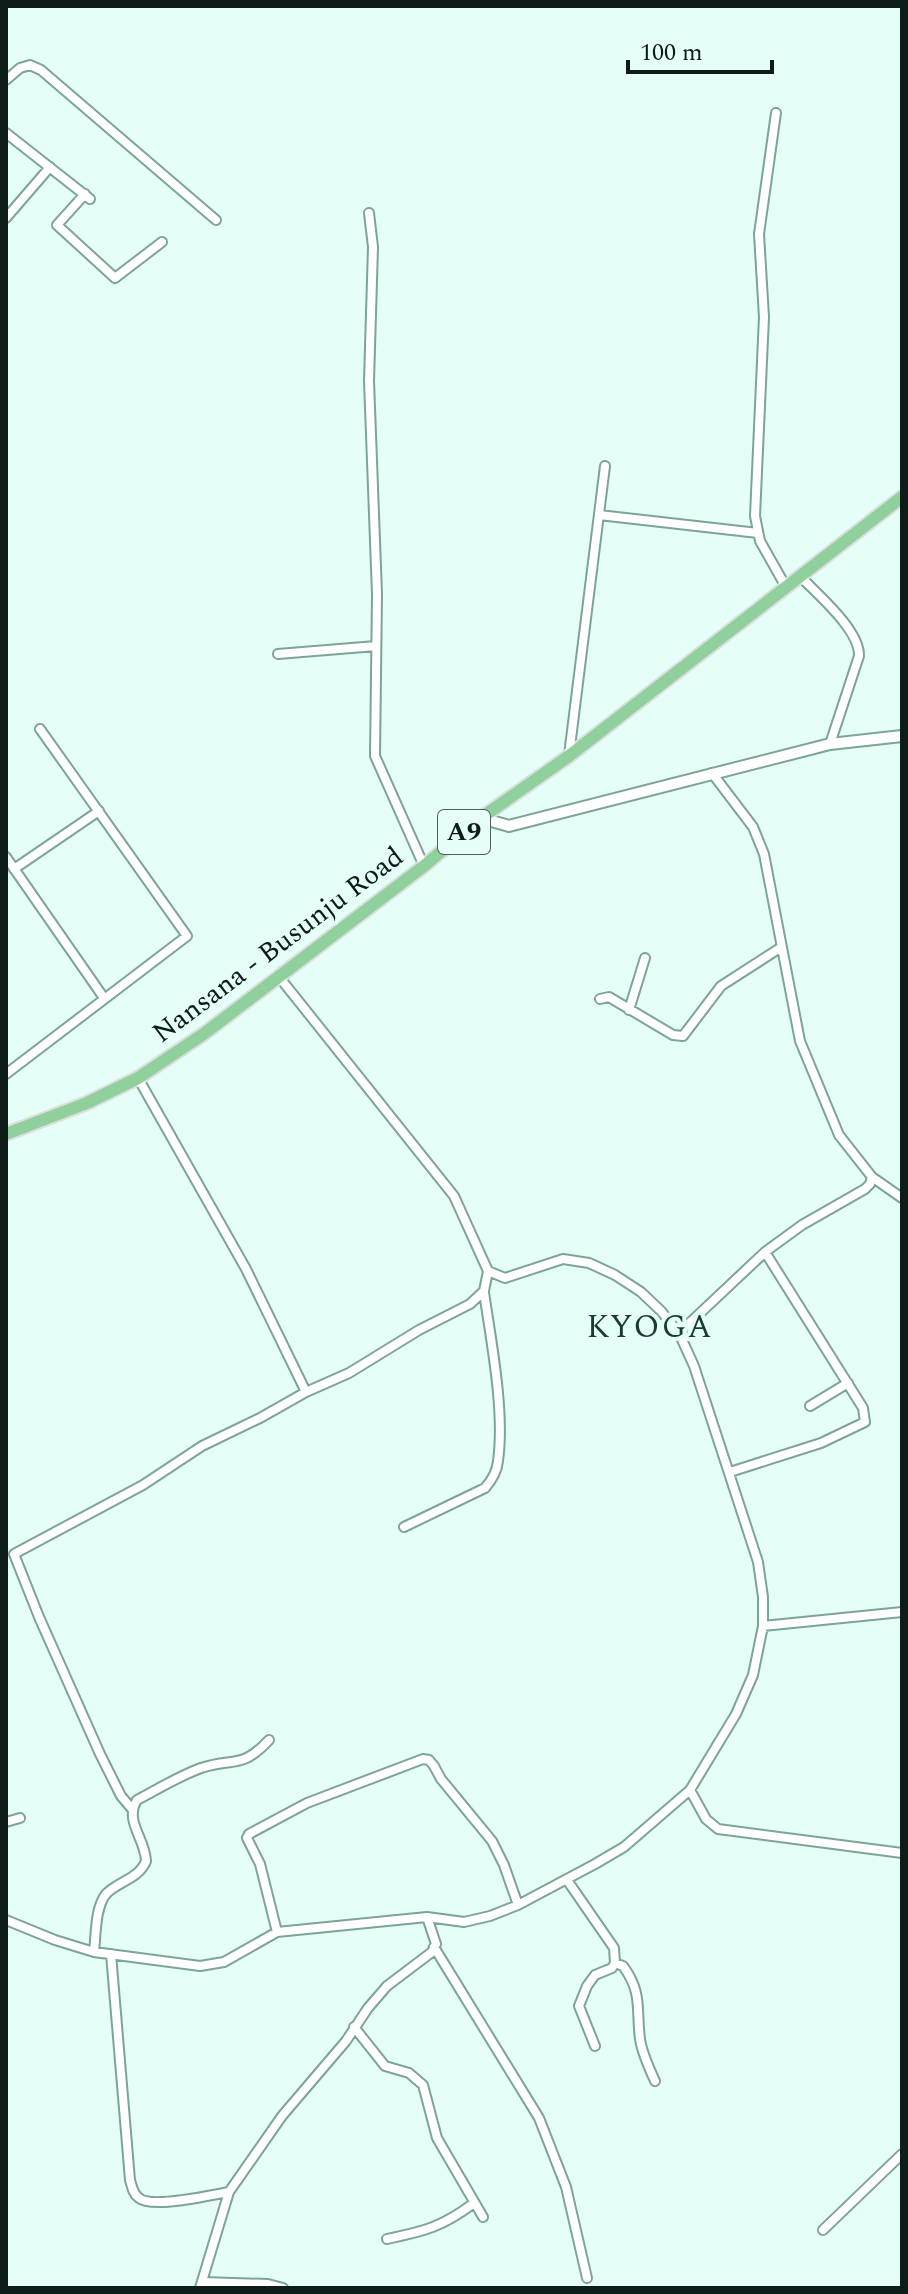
<svg xmlns="http://www.w3.org/2000/svg" width="908" height="2294" font-family="Spectral,serif">
<style>
.lines{fill:none;stroke-linecap:round;stroke-linejoin:round}
.minor-casing{stroke:#7ca49a;stroke-width:12}
.tertiary-casing{stroke:#7ca49a;stroke-width:14}
.primary-casing{stroke:#dddfdf;stroke-width:16}
.minor{stroke:#fff;stroke-width:8}
.tertiary{stroke:#fff;stroke-width:10}
.primary{stroke:#8fd09d;stroke-width:12}
.labels{text-anchor:middle;dominant-baseline:central;stroke-width:8;stroke-linejoin:round;paint-order:stroke}
.shield{fill:#e5fef7;stroke:#4e605c;stroke-width:2}
.shield-label{font-size:26px;font-weight:bold;fill:#0d1c19}
.street-label{font-size:28px;fill:#0d1c19;stroke:#e5fef7}
.quarter-label{font-size:32px;letter-spacing:2px;fill:#153b33;stroke:#e5fef7}
</style>
<rect width="100%" height="100%" fill="#e5fef7"/>
<g class="lines">
<g class="minor-casing">
<path id="minor" d="M6 80 20 68 30 65 41 70 216 220
M776 113 759 234 764 317 755 516 760 541 786 587
M6 133 90 199
M85 194 57 225 115 278 162 242
M369 213 373 247 369 381 377 594 375 756 424 866
M6 218 50 167
M599 515 758 533
M800 576C818 595 860 630 859 656L830 744
M278 654 376 646
M569 755 605 466
M6 857 104 998
M14 869 99 811
M600 999 609 997 673 1035 683 1036 721 986 780 948
M629 1010 645 958
M6 1074 187 936 40 729
M138 1078 246 1269 306 1392
M872 1177 902 1198
M679 1333 765 1252 802 1225 865 1189 870 1184 872 1177 839 1135 800 1041 764 854 753 827 712 773
M810 1406 848 1383
M730 1472 821 1443 865 1422 863 1408 765 1252
M404 1527 485 1488C492 1480 497 1472 498 1461 505 1411 491 1341 484 1292
M763 1626 902 1612
M690 1790 706 1819 718 1829 902 1853
M132 1809 121 1796 100 1754 39 1617 14 1554 143 1485 202 1446 260 1418 306 1392 349 1373 419 1330 470 1304 484 1291 488 1271
M6 1822 20 1818
M567 1880 614 1948 615 1963 612 1968 595 1975 587 1986 579 2006 595 2046
M6 1920 55 1940 94 1952 200 1966 224 1962 277 1932 427 1917 464 1922 490 1916 518 1905 595 1864 624 1847 690 1790 736 1714 753 1675 763 1626V1597L758 1562 694 1366 679 1333 661 1311 641 1292 615 1275 589 1263 563 1259 505 1278 488 1271 454 1196 280 978
M277 1932 260 1864 247 1838 249 1834 307 1803 423 1759 429 1760 434 1766 441 1779 492 1841 504 1865 518 1905
M434 1947 539 2118 566 2187 587 2278
M94 1952C96 1935 95 1908 106 1894 118 1881 139 1879 146 1861 145 1838 124 1821 137 1800 158 1789 179 1776 201 1768 234 1757 241 1770 269 1740
M111 1954 130 2180C132 2187 133 2194 139 2198 152 2209 211 2195 229 2192
M615 1963 623 1966C643 1993 636 2010 640 2039 642 2053 649 2068 655 2081
M354 2027 385 2066 409 2073 423 2085 437 2138 483 2217
M823 2230 902 2154
M387 2239C425 2231 442 2227 474 2203
M202 2282 268 2284 283 2288
M200 2288 229 2192 282 2116 346 2041 368 2008 387 1986 432 1952 436 1944 427 1917"/>
</g>
<g class="tertiary-casing">
<path id="tertiary" d="M481 818 509 826 830 744 902 736"/>
</g>
<g class="primary-casing">
<path id="primary" d="M6 1134 87 1103 138 1078 205 1033 424 866 481 818 569 756 902 497"/>
</g>
<use href="#minor" class="minor"/>
<use href="#tertiary" class="tertiary"/>
<use href="#primary" class="primary"/>
</g>
<g class="labels">
<rect class="shield" x="438" y="810" width="52" height="44" rx="6"/>
<g class="shield-label">
<text x="464" y="832">A9</text>
</g>
<g class="street-label">
<text transform="translate(278 945) rotate(-37)">Nansana - Busunju Road</text>
</g>
<g class="quarter-label">
<text x="650" y="1327">KYOGA</text>
</g>
</g>
<rect width="908" height="2294" fill="none" stroke="#0d1c19" stroke-width="16"/>
<path d="M628 60v12h144v-12" fill="none" stroke="#0d1c19" stroke-width="4"/>
<text x="640" y="60" font-size="24" fill="#0d1c19" stroke="#e5fef7" stroke-width="6" paint-order="stroke">100 m</text>
</svg>
